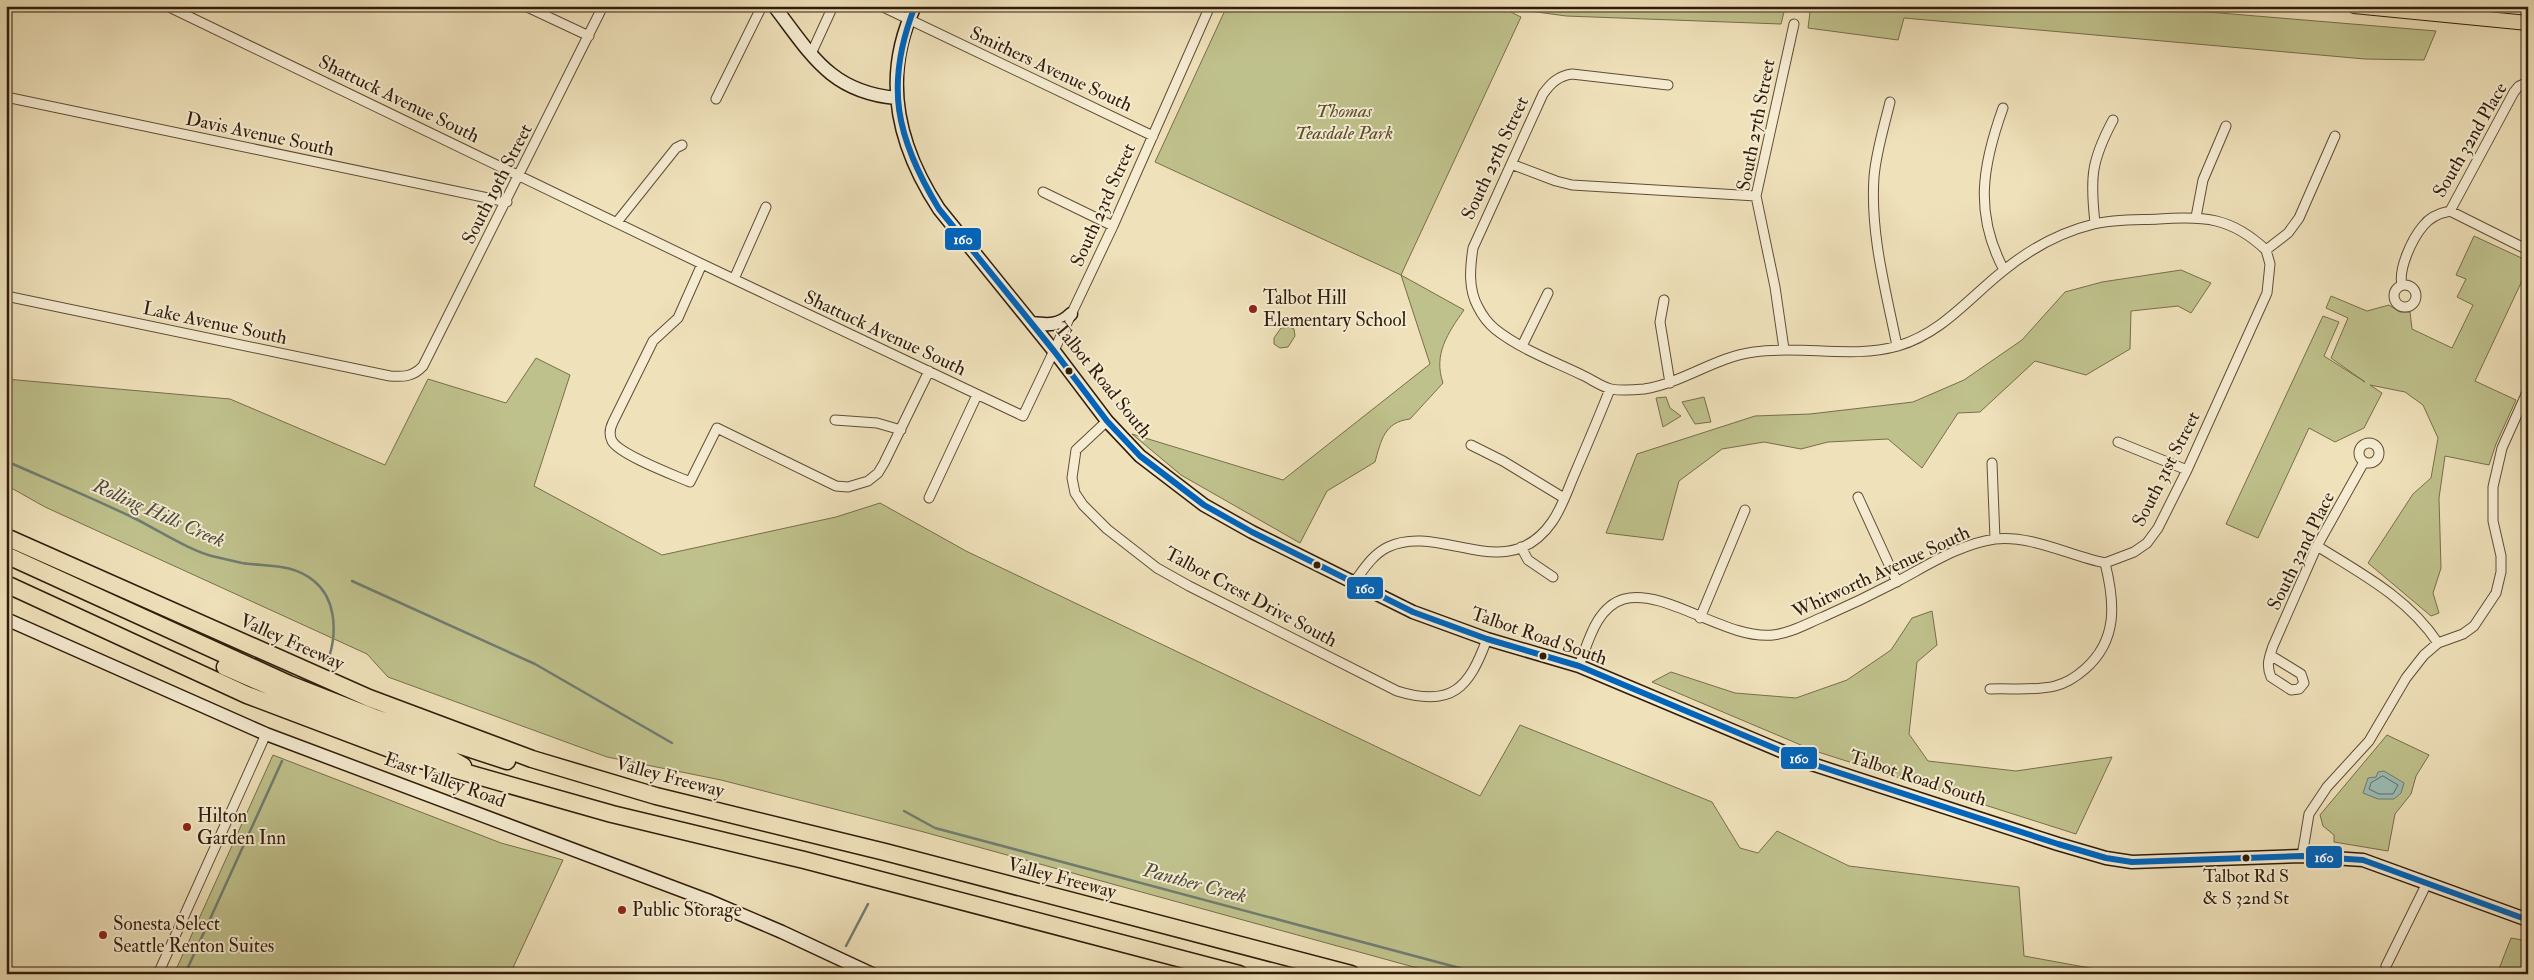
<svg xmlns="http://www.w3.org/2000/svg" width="2534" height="980" font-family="'IM FELL Double Pica',serif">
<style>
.green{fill:#bfc18c;stroke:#786e4b}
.water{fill:#9bbcb5;stroke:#707c71}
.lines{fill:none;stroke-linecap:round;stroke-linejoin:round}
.shore{stroke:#666c60;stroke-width:1}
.stream{stroke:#707c71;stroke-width:2.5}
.street-casing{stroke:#604d36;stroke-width:11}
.secondary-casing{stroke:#301c0a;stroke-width:15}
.primary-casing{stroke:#301c0a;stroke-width:16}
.highway-casing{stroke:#301c0a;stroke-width:19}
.street{stroke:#f5ecd2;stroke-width:9}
.secondary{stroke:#f5ecd2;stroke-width:12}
.primary{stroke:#efe1ba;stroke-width:14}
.highway{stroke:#efe1ba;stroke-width:16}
.bus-1-casing{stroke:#f5ecd2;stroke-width:10}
.bus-1{stroke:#0065bd;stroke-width:6}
.poi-dot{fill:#8f2418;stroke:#f5ecd2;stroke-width:2}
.bus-dot{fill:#301c0a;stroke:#f5ecd2;stroke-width:2}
.labels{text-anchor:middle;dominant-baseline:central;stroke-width:4;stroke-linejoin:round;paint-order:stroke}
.bus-label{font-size:18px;fill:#301c0a;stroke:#f5ecd2}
.street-label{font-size:19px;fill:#301c0a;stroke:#f5ecd2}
.park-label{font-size:19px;font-style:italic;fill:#5b4e31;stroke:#f5ecd2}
.poi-label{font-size:19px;fill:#301c0a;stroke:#f5ecd2;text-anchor:start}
.water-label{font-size:20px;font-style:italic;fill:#504c3d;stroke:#f5ecd2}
.line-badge{stroke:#f5ecd2;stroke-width:2}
.badge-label{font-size:14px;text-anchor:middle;font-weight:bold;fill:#fff}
</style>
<rect width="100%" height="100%" fill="#efe1ba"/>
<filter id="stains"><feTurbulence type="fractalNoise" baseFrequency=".004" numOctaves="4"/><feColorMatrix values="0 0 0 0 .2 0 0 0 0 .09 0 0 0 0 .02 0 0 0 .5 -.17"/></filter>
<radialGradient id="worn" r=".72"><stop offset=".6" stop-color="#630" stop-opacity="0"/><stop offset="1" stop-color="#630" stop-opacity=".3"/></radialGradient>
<path class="green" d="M1227 6H1498L1521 17 1401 275 1464 310C1448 333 1433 354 1443 383L1410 419C1384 422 1381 441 1375 462L1327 491 1300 543 1181 475 1132 434 1283 480 1430 364 1401 275 1155 162Z
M1513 6H2136L2436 31 2424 60 2365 59 1904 18 1898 40 1808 28 1810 12 1785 8 1781 24 1566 16 1522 10Z
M2474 236 2528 261V268L2475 381 2516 400 2496 444 2489 465 2445 456 2439 498 2441 568 2433 593 2439 613 2431 616 2368 563 2413 494 2431 478 2438 438 2423 405 2405 392 2370 385 2382 393 2364 428 2335 442 2309 428 2258 538 2226 524 2323 316 2339 322 2324 356 2365 382 2331 358 2348 318 2326 308 2331 296 2367 311 2389 305 2400 312H2410L2412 329 2452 348 2473 305 2457 297 2466 279 2456 275Z
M2181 270 2211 283 2191 313 2178 306 2131 311 2130 349 2086 375 2035 361 1980 412 1958 413 1922 468 1888 439 1828 442 1801 449 1764 442 1722 449 1679 481 1663 540 1606 533 1637 454 1755 416 1810 414 1913 402 1964 380 2022 340 2065 292 2102 282Z
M1290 327 1294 329 1295 336 1288 347 1280 348 1274 344V338L1281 328Z
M536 358 570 375 534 486 662 555 836 517 880 503 966 551 1480 796 1520 725 1712 802 1740 848 1758 853 1777 831 1849 866 2019 887 2024 956 2123 974H1439L920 831 721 780 607 757 388 677 367 654 45 507 6 485V379L230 399 385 465 428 379 506 403Z
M1666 397 1670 408 1681 416 1663 427 1656 398Z
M1704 397 1711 422 1695 424 1682 402Z
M1932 611 1937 645 1917 662 1909 734 1928 761 2016 771 2112 757 2076 834 1815 751 1652 682 1671 672 1735 693 1796 698 1847 680 1891 650 1912 618Z
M2387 735 2429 755 2416 776 2411 794 2395 814 2388 851 2334 842V835L2323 826 2320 815Z
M273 755 501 843 563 860 510 974H174Z
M2511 938 2528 941V974H2497Z"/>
<path class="water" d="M2384 771 2404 783 2401 793 2394 799H2378L2363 793 2368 778 2376 777 2378 772Z"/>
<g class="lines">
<path class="shore" d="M2383 776 2398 785 2393 794H2379L2369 789 2371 783Z"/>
<path class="stream" d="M6 461C49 480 92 498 134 518 158 530 192 552 216 557 225 559 233 561 242 563 268 567 292 563 314 581 335 598 337 629 330 654
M352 581 535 664 672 743
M904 811 935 828 1482 974
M846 946 868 904
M185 974 282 761"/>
<g class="street-casing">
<path id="street" d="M167 6 702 264 1023 416 1113 226 1210 6
M525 6 589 36
M881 6 1153 136
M811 54 833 6
M1668 85 1572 74C1558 76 1551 83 1543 94L1473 248C1470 268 1468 289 1478 307 1482 315 1489 324 1495 329 1520 349 1553 361 1582 375 1591 379 1602 387 1611 389 1621 391 1634 390 1644 389 1683 383 1715 357 1754 352 1802 345 1852 359 1898 346 1942 333 1969 298 2003 271 2030 249 2061 232 2094 224 2114 219 2138 220 2159 219 2204 216 2231 217 2266 250
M6 97 507 202
M716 99 762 6
M1890 102C1884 127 1876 152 1874 177 1870 234 1886 291 1897 346
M2003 108C1982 166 1974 214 2004 270
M1511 164 1556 181 1572 185 1756 196
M1043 192 1113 226
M2450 211 2528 250
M2196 217 2203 180 2226 126
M617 222 676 148 682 145
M2095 223C2090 178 2091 161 2113 120
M2266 250 2288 233 2299 218 2335 136
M702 264 678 318 653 341 613 422C610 428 609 435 612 441 620 455 674 475 690 482L717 428 836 486 848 487 868 481 878 473 884 463 929 371
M734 279 766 207
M2394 296a11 11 0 1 1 22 0a11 11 0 1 1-22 0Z
M2402 285C2398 269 2412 239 2423 226 2429 218 2440 213 2450 211L2514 92 2519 86 2528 82
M6 296 390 376C403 377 413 377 423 366L603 6
M1664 300 1660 322 1670 383
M1522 346 1548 293
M1784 349 1775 287 1756 196 1794 24
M835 420 877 423 901 430
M1107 421 1076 450 1072 478 1075 493 1083 505 1107 529 1157 568 1189 586 1397 691C1452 708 1469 688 1487 639
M2118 442 2187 470
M2359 453a10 10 0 1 1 20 0a10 10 0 1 1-20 0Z
M1471 445 1503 461 1564 498
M1992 463 1995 539
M1858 497 1897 582
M929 498 977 395
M2317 546C2362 574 2408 598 2438 643
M1521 547 1528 560 1553 577
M1354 582C1364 569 1373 554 1388 547 1440 522 1507 587 1552 522 1562 508 1568 489 1575 473 1587 445 1599 417 1610 389
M1700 618 1745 510
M2270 655 2301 674 2304 683 2299 689 2291 690 2271 677C2266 665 2269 658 2273 646L2317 546 2364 462
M1579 666C1588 643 1596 607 1624 599 1666 588 1726 640 1773 635 1791 633 1806 624 1823 617 1848 606 1873 594 1898 581 1928 565 1960 544 1995 539 2032 535 2070 556 2105 563
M1990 689C2011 688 2035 691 2055 686 2067 683 2076 677 2085 669 2118 640 2115 603 2105 563L2134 552 2147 543 2158 528 2187 470 2267 293 2270 264 2266 250
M2302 856 2309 814 2327 787 2369 741 2406 678 2424 655 2438 643 2463 634 2474 626 2496 593 2501 572V556L2493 521V487L2502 448 2528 390
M2386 966 2427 883
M158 974 266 734"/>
</g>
<g class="secondary-casing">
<path id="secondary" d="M774 6C811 54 830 92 896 98
M915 6C881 77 897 145 939 209L1054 351 1107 421 1140 456 1204 505 1252 532 1413 612 1487 639 1579 666 1812 764 2058 844 2106 858 2132 862 2302 856 2363 860 2528 920
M1032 323C1048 325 1059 326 1071 314
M6 619 266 734 707 900 782 932 872 974"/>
</g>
<g class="primary-casing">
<path id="primary" d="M2354 6 2528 23"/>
</g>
<g class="highway-casing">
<path id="highway" d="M6 537 369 698 532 759 656 796 885 852 1351 974
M6 555 289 684 373 717 507 761
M6 584 247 695 411 757 612 814 804 860 1239 974
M225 667 372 731 444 755 463 766"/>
</g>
<use href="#street" class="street"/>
<use href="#secondary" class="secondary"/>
<use href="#primary" class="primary"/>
<use href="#highway" class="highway"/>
<g class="bus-1-casing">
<path id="bus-1" d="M915 6C884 85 896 138 939 209L1054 351 1107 421 1140 456 1204 505 1252 532 1413 612 1487 639 1579 666 1812 764 2058 844 2106 858 2132 862 2302 856 2363 860 2528 920"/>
</g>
<use href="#bus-1" class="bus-1"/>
</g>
<g class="poi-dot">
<circle cx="1253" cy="309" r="5"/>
<circle cx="187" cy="827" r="5"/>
<circle cx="622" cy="910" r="5"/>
<circle cx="103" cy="935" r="5"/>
</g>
<g class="bus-dot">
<circle cx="1069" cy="371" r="4.5"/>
<circle cx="1317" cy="565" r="4.5"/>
<circle cx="1543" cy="656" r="4.5"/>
<circle cx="2246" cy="858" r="4.5"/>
</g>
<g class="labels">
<g class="bus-label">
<text x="2246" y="876">Talbot Rd S<tspan x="2246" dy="22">&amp; S 32nd St</tspan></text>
</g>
<g class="street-label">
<text transform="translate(1051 69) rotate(25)">Smithers Avenue South</text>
<text transform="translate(399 99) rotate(26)">Shattuck Avenue South</text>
<text transform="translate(1756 125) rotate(-79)">South 27th Street</text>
<text transform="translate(260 134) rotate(12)">Davis Avenue South</text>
<text transform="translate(2470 140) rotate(-60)">South 32nd Place</text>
<text transform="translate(1495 158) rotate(-65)">South 25th Street</text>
<text transform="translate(497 184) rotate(-63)">South 19th Street</text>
<text transform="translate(1103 205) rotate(-66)">South 23rd Street</text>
<text transform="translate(215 323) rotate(12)">Lake Avenue South</text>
<text transform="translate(885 333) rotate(25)">Shattuck Avenue South</text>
<text transform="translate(1103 380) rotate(51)">Talbot Road South</text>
<text transform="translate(2166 469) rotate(-63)">South 31st Street</text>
<text transform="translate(2301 551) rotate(-64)">South 32nd Place</text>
<text transform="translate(1881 572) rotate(-25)">Whitworth Avenue South</text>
<text transform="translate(1251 597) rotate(28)">Talbot Crest Drive South</text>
<text transform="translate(1539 636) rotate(19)">Talbot Road South</text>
<text transform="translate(292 642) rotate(24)">Valley Freeway</text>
<text transform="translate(670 777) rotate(15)">Valley Freeway</text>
<text transform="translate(1918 778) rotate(18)">Talbot Road South</text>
<text transform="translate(445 780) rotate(20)">East Valley Road</text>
<text transform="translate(1062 878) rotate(15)">Valley Freeway</text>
</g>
<g class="park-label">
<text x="1344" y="111">Thomas<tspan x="1344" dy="22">Teasdale Park</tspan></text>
</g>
<g class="poi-label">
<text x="1263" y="298">Talbot Hill<tspan x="1263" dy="22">Elementary School</tspan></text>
<text x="197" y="816">Hilton<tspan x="197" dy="22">Garden Inn</tspan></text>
<text x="632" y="910">Public Storage</text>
<text x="113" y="924">Sonesta Select<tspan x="113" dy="22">Seattle Renton Suites</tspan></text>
</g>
<g class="water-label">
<text transform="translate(159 513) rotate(24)">Rolling Hills Creek</text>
<text transform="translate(1195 883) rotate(15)">Panther Creek</text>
</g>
</g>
<g class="line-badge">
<rect x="944" y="227" width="38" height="24" rx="5" fill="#0065bd"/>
<rect x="1346" y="576" width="38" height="24" rx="5" fill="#0065bd"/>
<rect x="1780" y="746" width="38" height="24" rx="5" fill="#0065bd"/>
<rect x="2305" y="845" width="38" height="24" rx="5" fill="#0065bd"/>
</g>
<g class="badge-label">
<text x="963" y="244">160</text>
<text x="1365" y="593">160</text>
<text x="1799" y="763">160</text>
<text x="2324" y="862">160</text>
</g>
<rect width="2534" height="980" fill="none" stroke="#efe1ba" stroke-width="25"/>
<rect x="8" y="8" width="2519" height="965" fill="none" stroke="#301c0a" stroke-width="2.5"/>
<rect x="12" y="12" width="2509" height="955" fill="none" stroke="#301c0a"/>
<rect width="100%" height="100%" filter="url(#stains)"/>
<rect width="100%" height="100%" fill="url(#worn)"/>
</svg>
